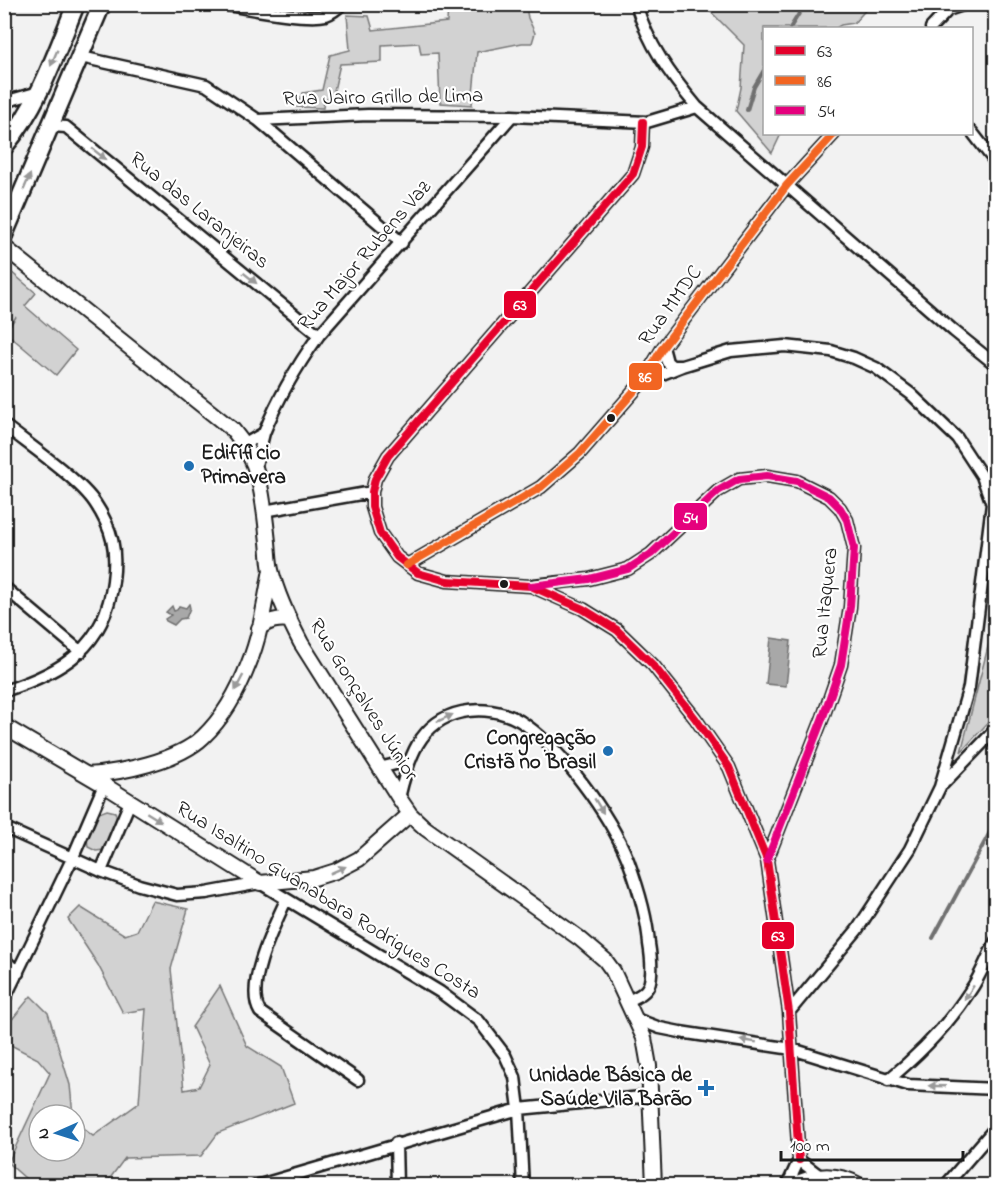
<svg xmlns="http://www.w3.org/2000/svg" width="1000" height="1190" font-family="'Indie Flower',sans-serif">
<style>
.green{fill:#d2d2d2;stroke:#777;stroke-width:1.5}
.water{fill:#a8a8a8;stroke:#707070;stroke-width:1.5}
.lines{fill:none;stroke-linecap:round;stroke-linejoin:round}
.stream{stroke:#707070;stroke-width:4}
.minor-casing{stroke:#1c1c1c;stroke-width:15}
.tertiary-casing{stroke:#1c1c1c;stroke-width:18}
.secondary-casing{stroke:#1c1c1c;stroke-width:21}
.minor{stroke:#fff;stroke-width:10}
.tertiary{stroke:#fff;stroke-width:14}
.secondary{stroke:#fff;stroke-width:16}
.bus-1-casing{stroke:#fff;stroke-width:12}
.bus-2-casing{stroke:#fff;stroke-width:12}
.bus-3-casing{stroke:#fff;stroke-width:12}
.bus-1{stroke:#e4002b;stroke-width:8}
.bus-2{stroke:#f26522;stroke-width:8}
.bus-3{stroke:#e5007d;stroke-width:8}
.oneway{fill:#999}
.bus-dot{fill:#1c1c1c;stroke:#fff;stroke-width:2}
.poi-dot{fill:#1f6fb2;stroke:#fff;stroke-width:2}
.labels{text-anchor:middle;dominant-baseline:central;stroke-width:4.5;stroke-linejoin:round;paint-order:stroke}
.street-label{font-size:21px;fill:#1c1c1c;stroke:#fff}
.poi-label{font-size:21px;font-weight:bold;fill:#1c1c1c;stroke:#fff;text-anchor:end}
.line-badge{stroke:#fff;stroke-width:2}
.badge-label{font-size:16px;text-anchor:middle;font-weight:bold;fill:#fff}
</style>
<rect width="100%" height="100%" fill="#f2f2f2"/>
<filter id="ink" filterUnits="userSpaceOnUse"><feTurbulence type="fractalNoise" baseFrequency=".0167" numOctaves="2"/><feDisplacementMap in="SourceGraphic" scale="12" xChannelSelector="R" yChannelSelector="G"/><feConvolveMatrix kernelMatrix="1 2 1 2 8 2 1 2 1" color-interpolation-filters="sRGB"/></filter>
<g filter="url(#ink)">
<path class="green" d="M448 5H532L526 7 528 18 535 33 532 43H522L477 52 472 105 440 103 438 53 421 54 419 43 382 45V62L340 64 333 95 324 101 323 108 296 107 303 93 322 90 330 55 350 50 347 15 369 16 373 30 447 22Z
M649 5V4L870 5 854 23 841 25 836 28H764V134H781L772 153 736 111 741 88 744 45 708 9 650 11Z
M5 271 11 272 36 293 25 306 76 350 56 375 5 332 16 317 5 329Z
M992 631H996L995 715 961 752Z
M107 810 115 812 117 818 104 850 96 851 88 847 87 838 99 813Z
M152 901 188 909 171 969 184 1090 199 1087 210 1065 192 1027 220 986 247 1046 281 1067 294 1103 218 1133 201 1156 125 1158 105 1185H33L8 1163 50 1073 38 1059 5 1042V1028L31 996 48 1013 70 1085 73 1115H39V1151H75V1122L93 1136 139 1103 146 1009 123 1013 98 965 68 919 80 907 125 935 137 931Z"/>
<path class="water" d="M189 604 190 608 186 618 180 619 174 625 166 621 165 619 171 615 166 612 172 606 174 611 177 610 179 606 186 608Z
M771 638 791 641 786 686 766 684Z"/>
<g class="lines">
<path class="stream" d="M790 28 805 4
M747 110 754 87 764 70
M933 938 996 821"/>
<g class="minor-casing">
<path id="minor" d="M222 4C246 8 306 20 326 15 332 13 337 9 342 4
M636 4C648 45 671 76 697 107L954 331 996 365
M931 28 948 10 966 4
M81 57 206 85 258 120 368 115 512 116 647 122 697 107
M4 102 39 92
M258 120 402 243
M643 122 642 147 633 174 388 456 375 479 372 492V507L380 533 397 557 418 573 447 581 531 586 583 609 617 630 653 665 695 718 729 767 767 860 789 1012 799 1160
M51 126 66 127 319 335
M972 132 996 163
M663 347 667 362 672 366H682
M642 382 682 366 731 351 785 346 831 351 854 358 876 368 911 394 957 438 982 476
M4 425C29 445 79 479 95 503 113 530 117 550 113 581 105 647 63 672 4 691
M264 433C278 398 297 366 319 335L512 116
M245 444 264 433 256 465
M992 504 982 476 996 484
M264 511 372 492
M407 565 541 487 580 453 642 382 663 347 787 185 834 134
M534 585 589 579 628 569 651 554 718 491 739 479 767 476 797 481 829 497 840 508 847 520 854 548 850 607 841 665 823 717 767 860
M4 587 81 652
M379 768 408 761
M943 784 996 729
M399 798C408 760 419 721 462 712 481 708 503 711 520 721 561 747 610 815 628 860 638 887 647 916 649 944 651 956 653 973 649 985 645 994 636 997 628 1001
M4 830 12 831 101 871 139 885 177 895 206 893 260 883 440 992 479 1021 505 1055 515 1077 519 1109 523 1186
M101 871 130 802
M286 900C274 926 244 986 260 1012L358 1080
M4 959 18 973
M4 1000 73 857 104 785
M789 1012 857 930 910 849 940 787 969 687 992 504 996 495
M636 1019 660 1028 680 1032 792 1049 908 1085 996 1089
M888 1080C920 1054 948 1025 970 991 981 976 987 957 996 941
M396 1143 397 1186
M256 1186 519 1109 652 1096
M787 1186 799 1160 820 1176
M945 1186 996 1127"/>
</g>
<g class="tertiary-casing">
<path id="tertiary" d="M4 247 233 430C262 464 263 499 268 542 269 551 269 561 271 570 277 595 289 620 301 643L399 798 410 814 425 828 579 938 605 960 613 971 644 1038 649 1066 654 1186
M259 628C269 621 277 618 290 620
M4 726 104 785 260 883 314 878 336 871 359 859 410 814
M87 775C120 773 178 761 203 737 223 718 239 689 249 663 261 634 265 600 271 570
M792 1186C815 1173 839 1173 861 1186"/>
</g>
<g class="secondary-casing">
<path id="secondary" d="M4 147C39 105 56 53 76 4
M4 235 102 4"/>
</g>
<use href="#minor" class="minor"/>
<use href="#tertiary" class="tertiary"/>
<use href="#secondary" class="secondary"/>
<g class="bus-1-casing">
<path id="bus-1" d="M643 122 642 147 633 174 388 456 375 479 372 492V507L380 533 397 557 418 573 447 581 531 586 583 609 617 630 653 665 695 718 729 767 767 860 789 1012 799 1160"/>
</g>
<g class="bus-2-casing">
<path id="bus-2" d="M407 565 541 487 580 453 642 382 663 347 787 185 834 134"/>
</g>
<g class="bus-3-casing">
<path id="bus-3" d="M531 586 589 579 628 569 651 554 718 491 739 479 767 476 797 481 829 497 840 508 847 520 854 548 850 607 841 665 823 717 767 860"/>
</g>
<use href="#bus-1" class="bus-1"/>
<use href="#bus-2" class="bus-2"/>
<use href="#bus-3" class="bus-3"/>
</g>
<defs><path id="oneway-solid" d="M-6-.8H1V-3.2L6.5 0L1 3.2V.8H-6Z" transform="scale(1.5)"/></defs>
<g class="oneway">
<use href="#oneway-solid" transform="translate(54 58) rotate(113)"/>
<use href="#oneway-solid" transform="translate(99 154) rotate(39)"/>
<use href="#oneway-solid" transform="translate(27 182) rotate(-67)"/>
<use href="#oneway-solid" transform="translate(250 278) rotate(39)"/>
<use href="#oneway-solid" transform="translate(239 683) rotate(118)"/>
<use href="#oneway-solid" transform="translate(445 718) rotate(-25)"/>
<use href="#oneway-solid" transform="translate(599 806) rotate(59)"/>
<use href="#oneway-solid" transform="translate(154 817) rotate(32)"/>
<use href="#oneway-solid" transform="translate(338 870) rotate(-24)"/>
<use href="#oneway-solid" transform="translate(969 993) rotate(123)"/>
<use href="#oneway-solid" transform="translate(748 1041) rotate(-171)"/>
<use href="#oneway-solid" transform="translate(937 1086) rotate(-178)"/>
</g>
</g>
<g class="bus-dot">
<circle cx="611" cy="418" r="5"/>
<circle cx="504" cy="584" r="5"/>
</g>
<g class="poi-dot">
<circle cx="189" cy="466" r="6"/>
<circle cx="608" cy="751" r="6"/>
<path d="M703 1079h6v6h6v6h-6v6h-6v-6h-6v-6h6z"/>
</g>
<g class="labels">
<g class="street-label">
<text transform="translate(383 98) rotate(-1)">Rua Jairo Grillo de Lima</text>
<text transform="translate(199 211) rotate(39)">Rua das Laranjeiras</text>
<text transform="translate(365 256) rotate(-49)">Rua Major Rubens Vaz</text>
<text transform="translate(671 306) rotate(-54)">Rua MMDC</text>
<text transform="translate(826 603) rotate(-84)">Rua Itaquera</text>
<text transform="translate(363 700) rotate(58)">Rua Gonçalves Júnior</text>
<text transform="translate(328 901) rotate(32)">Rua Isaltino Guanabara Rodrigues Costa</text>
</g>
<g class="poi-label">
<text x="201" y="454" text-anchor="start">Edifíficio<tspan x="201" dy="24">Primavera</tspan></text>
<text x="596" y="739">Congregação<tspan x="596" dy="24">Cristã no Brasil</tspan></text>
<text x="692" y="1076">Unidade Básica de<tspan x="692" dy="24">Saúde Vila Barão</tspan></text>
</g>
</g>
<g class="line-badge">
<rect x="503" y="290" width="34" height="29" rx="6" fill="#e4002b"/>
<rect x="628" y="362" width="35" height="29" rx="6" fill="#f26522"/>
<rect x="673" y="502" width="35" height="29" rx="6" fill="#e5007d"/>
<rect x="761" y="921" width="34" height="29" rx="6" fill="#e4002b"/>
</g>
<g class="badge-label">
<text x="520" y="310">63</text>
<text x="645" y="382">86</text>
<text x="690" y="523">54</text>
<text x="778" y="941">63</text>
</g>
<rect width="1000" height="1190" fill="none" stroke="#fff" stroke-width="24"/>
<rect x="12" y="12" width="976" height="1166" fill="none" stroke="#1c1c1c" stroke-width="2" filter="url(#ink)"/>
<rect x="763" y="27" width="210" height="108" fill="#ffffff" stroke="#a4a4a4" stroke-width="1.5"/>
<rect x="775" y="46" width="30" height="9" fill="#e4002b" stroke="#a4a4a4" stroke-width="1.5"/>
<text x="817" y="57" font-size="18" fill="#1c1c1c">63</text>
<rect x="775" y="76" width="30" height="9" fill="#f26522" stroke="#a4a4a4" stroke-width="1.5"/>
<text x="817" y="87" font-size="18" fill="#1c1c1c">86</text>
<rect x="775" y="106" width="30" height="9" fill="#e5007d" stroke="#a4a4a4" stroke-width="1.5"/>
<text x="817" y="117" font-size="18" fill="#1c1c1c">54</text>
<g transform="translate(57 1133) rotate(267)"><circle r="28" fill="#ffffff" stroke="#a4a4a4" stroke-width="1.5"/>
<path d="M0-4.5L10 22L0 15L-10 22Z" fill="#1f6fb2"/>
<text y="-9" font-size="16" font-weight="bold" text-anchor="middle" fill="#1c1c1c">N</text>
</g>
<path d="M781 1151v9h182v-9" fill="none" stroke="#1c1c1c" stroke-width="3"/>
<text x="790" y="1151" font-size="18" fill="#1c1c1c" stroke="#ffffff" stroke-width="4.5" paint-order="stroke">100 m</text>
</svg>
